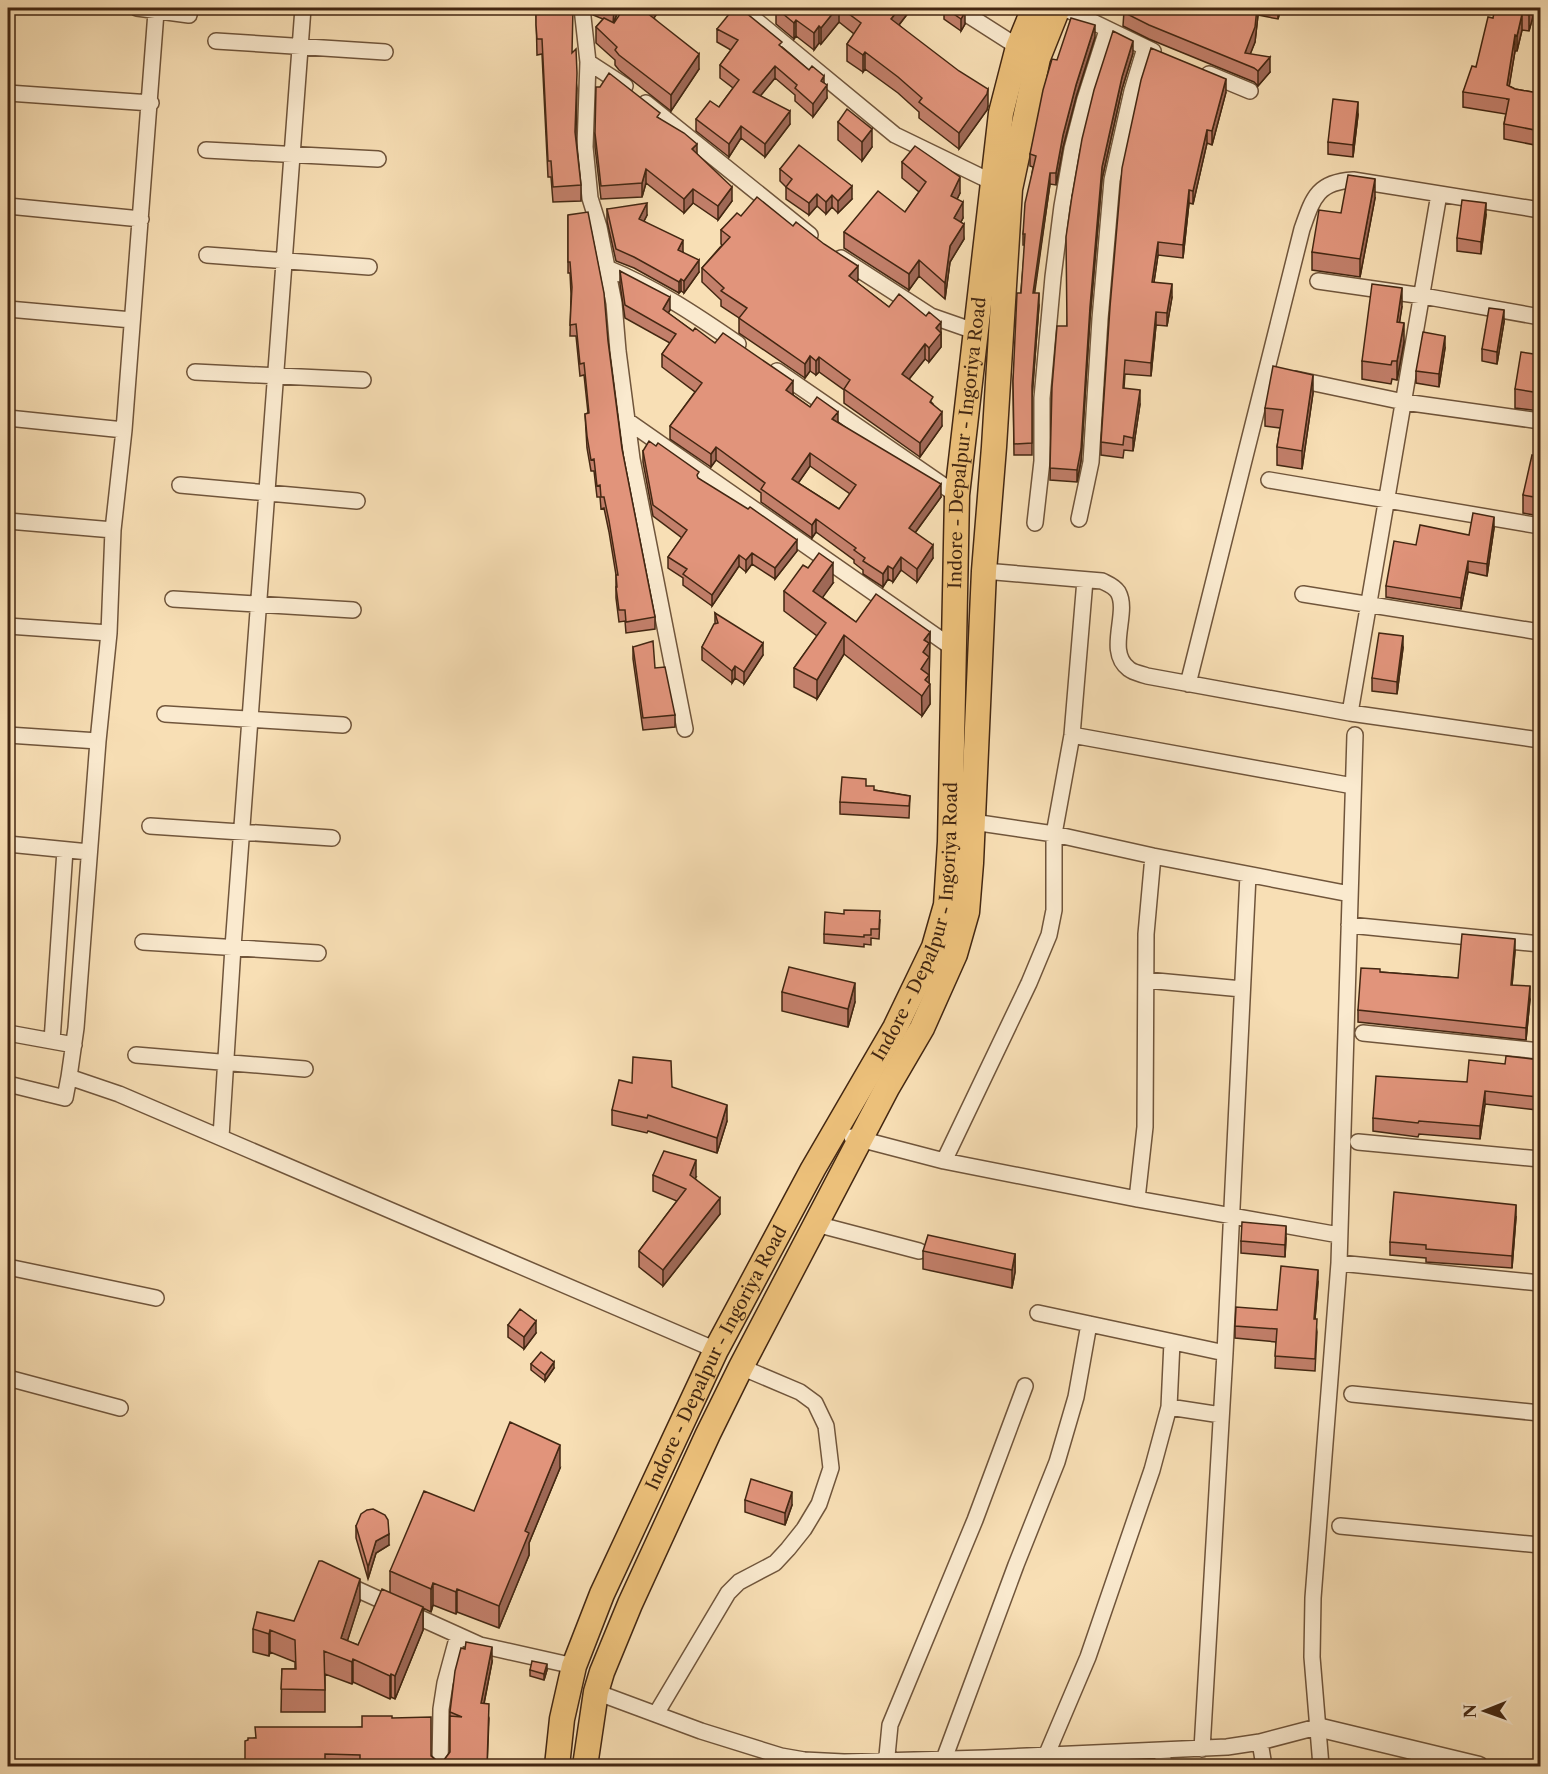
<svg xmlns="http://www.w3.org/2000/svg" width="1548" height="1774" font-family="'Libre Caslon Text',serif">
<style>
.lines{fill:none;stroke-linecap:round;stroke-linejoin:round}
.minor-casing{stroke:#70553b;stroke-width:18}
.tertiary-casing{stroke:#70553b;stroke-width:21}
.primary-casing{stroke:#432712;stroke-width:27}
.minor{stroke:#faeacf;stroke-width:15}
.tertiary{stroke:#faeacf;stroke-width:18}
.primary{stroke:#ecc07a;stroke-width:24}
.wall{fill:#c27f6a;stroke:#432712;stroke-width:1.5;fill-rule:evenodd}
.shaded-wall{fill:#9e6856;stroke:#432712;stroke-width:1.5}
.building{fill:#e1947b;stroke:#432712;stroke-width:1.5;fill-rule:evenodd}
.labels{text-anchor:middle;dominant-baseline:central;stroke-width:4.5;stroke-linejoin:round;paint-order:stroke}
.street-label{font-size:18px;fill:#432712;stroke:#faeacf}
</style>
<rect width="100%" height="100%" fill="#f8dfb5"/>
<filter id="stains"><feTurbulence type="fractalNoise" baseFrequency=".00333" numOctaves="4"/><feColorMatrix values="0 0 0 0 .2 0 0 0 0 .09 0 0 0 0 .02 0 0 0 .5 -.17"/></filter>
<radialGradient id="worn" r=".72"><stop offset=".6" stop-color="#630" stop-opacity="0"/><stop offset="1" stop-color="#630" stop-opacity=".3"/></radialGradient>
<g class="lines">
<g class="minor-casing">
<path id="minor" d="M137 8 189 15
M582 8 588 62 585 147 590 198 599 227 614 303 618 351 632 459 685 729
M741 8 895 135 992 182
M957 8 1018 47
M1064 8 1153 51
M156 12 124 430 113 530 109 633 98 741 76 1028 69 1077 119 1094 716 1350
M216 41 385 52
M588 62 625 86
M1209 74 1250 91
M8 93 151 103
M646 103 810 235
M206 150 378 159
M8 206 141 219
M207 255 369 267
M841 258 931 316 977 332
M607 268C654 287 696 315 738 344
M1318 281 1423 296 1540 317
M8 309 132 320
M777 371 957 495
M195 372 363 380
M1295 379 1404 402 1540 421
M8 418 124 430
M629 422 953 648
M1269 480 1540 526
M180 485 357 501
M1079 519 1091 462 1100 319 1112 180 1132 91 1145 48
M8 521 113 530
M1035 523 1042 461V398L1053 277 1062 206 1072 149 1085 99 1107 30
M984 571 1102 581C1108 584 1114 586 1118 592 1130 613 1105 651 1129 669 1134 673 1142 674 1147 676L1350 713 1540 740
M1303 594 1540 632
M173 599 353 610
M8 626 109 633
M1188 684 1302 229C1313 198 1317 182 1353 180L1540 210
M1350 713 1439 194
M165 714 343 725
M8 735 98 741
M1072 735 1353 786
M973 822 1054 834 1153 856 1350 894
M150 826 332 838
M8 844 89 852
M1349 925 1540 944
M143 942 318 953
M1146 980 1242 989
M8 1033 74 1045
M1363 1033 1540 1051
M52 1041 65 850
M136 1055 305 1069
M8 1084 65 1098 69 1077
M221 1137 233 947 303 8
M852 1137 944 1161 1137 1199 1339 1235
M1358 1142 1540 1159
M944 1161 1029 983 1049 935 1054 910V834L1072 735 1085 580
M1137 1199 1145 1127 1146 934 1153 856
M816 1224 919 1251
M1339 1263 1540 1283
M8 1267 156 1298
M1038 1313 1225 1353
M8 1378 120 1408
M1352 1394 1540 1413
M1169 1407 1221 1415
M1340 1526 1540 1545
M343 1583 480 1645 574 1666
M596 1692 701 1731 781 1756 804 1760 844 1762 985 1758 1227 1747 1260 1742 1317 1727
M656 1714 728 1593 739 1582 775 1563 788 1549 804 1529 819 1504 831 1468 826 1426 815 1403 800 1392 741 1367
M1260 1742 1264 1766
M1202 1749 1225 1353 1248 875
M1162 1751 1164 1766
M1046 1756 1088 1657 1152 1470 1169 1407 1172 1342
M944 1759 1016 1565 1057 1462 1076 1397 1089 1324
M440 1766 441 1709 445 1683 458 1635
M886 1766 890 1725 975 1520 1025 1386
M1321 1766 1312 1657 1313 1598 1339 1263 1355 735"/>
</g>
<g class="tertiary-casing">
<path id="tertiary" d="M1317 1727 1479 1766"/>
</g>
<g class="primary-casing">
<g id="primary">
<path id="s1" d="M557 1766 562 1719 574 1666 602 1594 716 1350 813 1169 895 1028 934 947 946 905 950 842 957 495 1001 113 1018 47 1034 8"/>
<path d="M585 1766 596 1692 602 1672 630 1604 708 1434 741 1367 887 1088 922 1028 955 954 967 912 971 863 984 571 994 447 1010 189 1038 58 1058 8"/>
</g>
</g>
<use href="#minor" class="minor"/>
<use href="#tertiary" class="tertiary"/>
<use href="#primary" class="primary"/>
</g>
<path class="wall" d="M591 8H619L614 23 654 18 699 69 671 111 619 70 615 65V60L596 43V27L603 19 593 15Z
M776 8H912L899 25 988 106 987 110 959 149 919 118V112L898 93 865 69 863 72 847 61V44L854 34 839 22 821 44 819 43 814 50 796 36 794 39 776 24Z
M944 8H958L965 24 961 31 944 19Z
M1122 8H1281L1278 19 1258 15 1255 42 1250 54 1270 72 1258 86 1254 82 1149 39 1123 26 1124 11 1122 9Z
M1435 8H1453V10Z
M1534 8V13L1529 31 1522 30 1517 51H1515L1509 86 1515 89 1538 93H1540V146L1504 139V124L1506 114 1463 107V92L1476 67 1493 18Z
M536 12H543L572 53 577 88 576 136 581 185V201L553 202 551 177H548L542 54 537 55Z
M717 29 782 47 824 83 827 98 813 117 795 101V95L775 78 760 96 790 124 765 157 741 138 729 157 696 131V119L719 107 733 88 720 78V65L731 50 717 42Z
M1095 37 1076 97 1063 147 1056 185 1050 184 1034 293 1039 305 1032 397V455H1014L1013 381 1025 245H1023V234L1033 167 1030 166V154Z
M1133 53 1122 89 1102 179 1090 318 1081 461 1077 482 1050 480 1052 387 1067 326 1072 196Z
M1226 92 1212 145 1207 143 1193 204 1189 203 1183 258 1158 255 1154 282 1172 297 1167 326 1156 325 1151 376 1125 374 1124 388 1140 404 1133 451 1124 450 1123 458 1101 455V442L1110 307Z
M1358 115 1353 157 1328 154V142Z
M660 119 697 154 732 201 718 220 693 203 684 213 646 183 642 197 601 199 595 147V133Z
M838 122 872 147 862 161 838 140Z
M902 162 960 193 957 199 963 218 961 222 964 239 950 262 945 299 919 276 909 290 844 248V232L905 212 919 192 902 178Z
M780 169 852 199 838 213 832 207 826 214 817 206 809 215 786 199V187L780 181Z
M1375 198 1360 277 1312 270V252L1341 213Z
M607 209 647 215 644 221 683 252 682 253 699 272 684 293 681 291 679 293 634 268 616 261 607 221Z
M568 215 608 341 622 449 655 617V629L626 633 625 621 619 622 616 598V575L609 532 604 508 601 509 600 497H597L594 471H591L587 448 585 414 588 413 584 375 580 376 576 336H570L571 294 570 273H568Z
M1486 215 1481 254 1457 251V238Z
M741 216 858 280 856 282 889 307 941 332V347L929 362 925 359 909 379 933 404 942 426 920 457 844 403V390L819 372 816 375 810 371 805 378 739 333V318L721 306V300L702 282V268L722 245 721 244V230Z
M620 271 670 310 668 313 693 331 715 343 793 394V395L810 407 838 422 941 497 915 533 933 558 917 582 901 570 893 582 888 579 883 587 863 574V570L854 563V560L816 532 812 538 761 502V493L716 460 711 467 670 439V426L695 392 662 367V354L670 343 625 318 620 284ZM810 466 850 494 839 509 798 483Z
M1402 306 1399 323 1404 342 1397 380 1392 379 1391 384 1362 379V361Z
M1504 322 1497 364 1482 361V349Z
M1445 348 1439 387 1416 383V371Z
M1540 355V411L1515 408V389Z
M1313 393 1302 469 1277 465V447L1280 428 1265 426V408Z
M643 451 699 479 797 551 775 579 752 564 746 572 739 566 712 606 683 585V578L668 568V557L682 538 653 516 643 462Z
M1540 457V516L1523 513V495Z
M1494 528 1487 576 1468 572 1461 609 1386 597V586L1416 545 1469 535Z
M833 583 822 597 856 622 930 632 929 683 930 704 922 716 844 654 817 699 794 687V668L817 636 784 611V591Z
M715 613 763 655 744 684 735 678 732 683 702 660V647L715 624Z
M633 647 655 668 675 715V727L643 730 633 659Z
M1403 648 1397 694 1372 691V678Z
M874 790 910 796 909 818 840 814V802Z
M880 920 879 939 871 938V945L864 944V947L824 943V934Z
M1515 951 1512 985 1530 999 1526 1040 1358 1022V1010L1380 972 1458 978Z
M782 992 855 1002 848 1027 782 1011Z
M1540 1060V1148L1534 1147V1134L1537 1110 1485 1104 1480 1139 1419 1134 1418 1137 1373 1131V1118L1467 1082 1505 1064Z
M632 1083 672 1087 727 1121 717 1153 648 1131 647 1133 612 1125V1110Z
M653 1175 696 1177 695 1178 720 1214 663 1286 639 1267V1251L677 1201 653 1191Z
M1516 1217 1512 1268 1426 1262V1258L1390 1255V1242Z
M1286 1238 1285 1257 1241 1253V1241Z
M923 1251 1015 1254V1272L1012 1288 923 1269Z
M1318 1282 1315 1319 1317 1332 1315 1371 1275 1368 1276 1342 1235 1338V1326L1277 1310Z
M508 1325 536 1333 524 1349 508 1337Z
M1540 1341V1400H1536V1388Z
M531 1364 554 1368 545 1381 531 1370Z
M560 1468 529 1543V1555L499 1628 457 1612 456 1614 433 1605 431 1612 423 1608V1630L395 1699 391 1697 390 1699 353 1682 352 1684 325 1674V1712H281L282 1669H295V1662L270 1652 269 1656 253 1652V1629L294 1621 360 1601 347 1641 358 1645 390 1592V1571L474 1511Z
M745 1500 792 1505 785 1525 745 1512Z
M356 1526 389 1545 376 1553 368 1579 356 1538Z
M492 1662 484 1704 489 1718 487 1767H243L245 1763 248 1740 255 1738 362 1727 392 1718 436 1760H444L450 1752V1712Z
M530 1670H547L544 1680 530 1676Z"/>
<path class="shaded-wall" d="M614 8H619L613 24Z
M651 8H661L647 28V13Z
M837 8H839V22L821 44V28Z
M900 8H912L891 35V19Z
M1257 8 1258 15 1255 42 1246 65 1245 53Z
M1278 8H1281L1278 19Z
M1531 8H1534V13L1529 31V15Z
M965 12V24L961 31V19Z
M1522 14V30L1517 51V36Z
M796 20V36L794 39V23Z
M1095 25V37L1076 97 1063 147 1056 185V173L1063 135 1076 85Z
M819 26V43L814 50V33Z
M1515 35V51L1507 100V85Z
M1133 41V53L1122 89 1102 179 1090 318 1081 461 1077 482V470L1102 167 1122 77Z
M865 52V69L863 72V55Z
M699 54V69L671 111V95Z
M1270 57V72L1258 86V71Z
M775 66V78L753 105V92Z
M824 76V89L827 85V98L813 117V104L821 81Z
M1226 79V92L1212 145V131Z
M988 89V106L987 110 959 149V133Z
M1358 102V115L1353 157V145Z
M790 111V124L765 157V144Z
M741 126V138L729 157V144Z
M872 129V147L862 161V142Z
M1207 130V143L1193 204V191Z
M697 144V157L692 149Z
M646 169V183L642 197V183Z
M1050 173V184L1033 305V293Z
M960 177V193L951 212V196Z
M1375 179V198L1360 277V259Z
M852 186V199L838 213V201Z
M732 187V201L718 220V206Z
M693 189V203L684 213V199Z
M1189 190V203L1183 258V245Z
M817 194V206L809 215V203Z
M832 195V207L826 214V202Z
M963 202V218L954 234V218Z
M647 203V215L639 231V219Z
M1486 203V215L1481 254V242Z
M964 224V239L950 262 945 299V283L950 246Z
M683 240V252L678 262V250Z
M1158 242V255L1152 295V282Z
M699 260V272L684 293V281Z
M919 260V276L909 290V274Z
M858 266V280L849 291V276Z
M681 279V291L679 293V282Z
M1172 284V297L1167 326V313Z
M1402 288V306L1397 340V322Z
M1039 293V305L1032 397V386Z
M670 297V310L663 322V309Z
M1504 310V322L1497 364V352Z
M1156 312V325L1151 376V363Z
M941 322V347L929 362V348L936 328Z
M1404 323V342L1397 380V361Z
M1445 336V348L1439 387V374Z
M925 344V359L902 388V374Z
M810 356V371L805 378V364Z
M819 357V372L816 375V361Z
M1313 375V393L1302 469V451Z
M793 381V394L786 403V390Z
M1140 390V404L1133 451V438Z
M838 412V425L832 419Z
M942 412V426L920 457V443Z
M716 447V460L711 467V454Z
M810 453V466L792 492V479Z
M941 484V497L909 541V528Z
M1494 517V528L1487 576V564Z
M816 519V532L812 538V525Z
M797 540V551L775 579V568Z
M933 545V558L917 582V569Z
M752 553V564L746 572V560Z
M739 555V566L712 606V595Z
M901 557V570L893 582V569Z
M1468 561V572L1461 609V598Z
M833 563V583L813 611V591Z
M888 566V579L883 587V574Z
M930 632 929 686 930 684V704L922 716 921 669 924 640Z
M844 635V654L817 699V680Z
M1403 636V648L1397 694V682Z
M763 643V655L744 684V672Z
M735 666V678L732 683V671Z
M1515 939V951L1511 997V985Z
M855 983V1002L848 1027V1009Z
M1530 986V999L1526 1040V1028Z
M1485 1091V1104L1480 1139V1126Z
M727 1105V1121L717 1153V1138Z
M696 1160V1177L690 1191V1175Z
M720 1198V1214L663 1286V1270Z
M1516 1205V1217L1512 1268V1256Z
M1286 1226V1238L1285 1257V1245Z
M1015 1254V1272L1012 1288V1270Z
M1318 1270V1282L1314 1331V1319Z
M536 1321V1333L524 1349V1337Z
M554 1362V1368L545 1381V1375Z
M560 1445V1468L529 1543V1555L499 1628V1606L525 1531Z
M792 1492V1505L785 1525V1513Z
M389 1534V1545L376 1553 368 1579V1567L376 1541Z
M360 1579V1601L342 1658 341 1638Z
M433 1583V1605L431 1612V1589Z
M457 1589V1612L456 1614V1592Z
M423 1607V1630L395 1699V1676Z
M270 1630V1652L269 1656V1634Z
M492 1647V1662L481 1718V1703Z
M353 1659V1682L352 1684V1662Z
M547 1664V1670L544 1680V1674Z
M391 1674V1697L390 1699V1676Z"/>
<path class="building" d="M543 8H573L572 53 576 49 577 73 575 132 581 185 553 187 551 161H548L542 39H537L536 25V12H543Z
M624 8H651L647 13 699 54 671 95 619 55 615 50 617 47 596 27 604 18 614 23Z
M734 8H740L782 42 779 45 809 70 812 66 824 76 821 81 827 85 813 104 795 88 797 85 775 66 753 92 790 111 765 144 741 126 729 144 696 119 710 101 719 107 739 80 720 65 738 40 717 29Z
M776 8H837L821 28 819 26 814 33 796 20 794 23Z
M841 8H900L891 19 959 71 988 89 987 94 959 133 919 102 922 98 898 77 865 52 863 55 847 44 861 23Z
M945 8H958L965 12 961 19Z
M1125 8H1257L1255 27 1245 53 1270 57 1258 71 1254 68 1149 25 1123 12Z
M1495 8H1531L1529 15 1522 14 1517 36 1515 35 1507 85 1515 89 1538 93H1540V131L1504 124 1509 99 1463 92 1472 66 1476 67 1488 17 1493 18Z
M1071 18 1095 25 1076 85 1063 135 1056 173H1050L1033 293H1039L1032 386V443L1014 444 1013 381 1017 293H1021L1025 234H1023L1025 203 1036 156 1030 154 1043 90 1052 59 1057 60Z
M1113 31 1133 41 1122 77 1102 167 1090 307 1081 449 1077 470 1050 468 1052 387 1057 326H1067L1066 237 1072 196 1082 139 1094 90Z
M1151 48 1226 79 1212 131 1207 130 1193 191 1189 190 1183 245 1158 242 1152 282 1172 284 1167 313 1156 312 1151 363 1125 360 1123 388 1140 390 1133 438 1124 436 1123 445 1101 442 1110 307 1122 168 1141 80Z
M609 73 660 113 657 117 684 133 697 144 692 149 732 187 718 206 693 189 684 199 646 169 642 183 601 186 595 133 596 87H600Z
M1333 99 1358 102 1353 145 1328 142Z
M847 109 872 129 862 142 838 122Z
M799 145 852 186 838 201 832 195 826 202 817 194 809 203 786 187 792 179 780 169Z
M915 146 960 177 951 196 963 202 954 218 964 224 950 246 945 283 919 260 909 274 844 232 878 191 905 212 926 182 902 162Z
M1348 175 1375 179 1360 259 1312 252 1319 210 1341 213Z
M757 197 793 226 796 222 824 244 858 266 849 276 889 307 899 294 926 316 929 312 941 322 936 328 941 333 929 348 925 344 902 374 933 397 930 402 942 412 920 443 844 389 850 380 819 357 816 361 810 356 805 364 739 318 747 308 721 291 724 288 702 268 730 237 721 230 737 213 741 216Z
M1462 200 1486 203 1481 242 1457 238Z
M647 203 639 219 683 240 678 250 699 260 684 281 681 279 679 282 634 257 616 249 607 209Z
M588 212 604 293 608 341 622 449 655 617 626 622 625 610H619L616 587H617L616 575H618L609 521 604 497H601L600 485 597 486 594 459 591 460 587 436 585 414 589 413 584 363 580 364 576 324 570 325 572 287 570 262H568V215Z
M620 271 670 297 663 309 693 331 695 328 715 343 723 333 793 381 786 390 810 407 817 397 838 412 832 419 941 484 909 528 933 545 917 569 901 557 893 569 888 566 883 574 863 561 865 558 854 550 856 548 816 519 812 525 761 489 765 483 716 447 711 454 670 426 702 383 662 354 676 334 625 305ZM810 453 856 485 839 509 792 479Z
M1372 284 1402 288 1397 322 1404 323 1397 361H1392L1391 365 1362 361Z
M1489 308 1504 310 1497 352 1482 349Z
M1423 332 1445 336 1439 374 1416 371Z
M1521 352 1540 355V393L1515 389Z
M1273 366 1313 375 1302 451 1277 447 1283 410 1265 408Z
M649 441 656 446 658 443 699 472 697 475 698 478 748 509 750 507 797 540 775 568 752 553 746 560 739 555 712 595 683 574 687 569 668 557 687 530 653 505 643 451Z
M1532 455 1540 457V498L1523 495Z
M1473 513 1494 517 1487 564 1468 561 1461 598 1386 586 1394 541 1416 545 1420 525 1469 535Z
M819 553 833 563 813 591 856 622 876 594 930 632 924 640 929 643 923 652 929 657 921 669 929 675 925 680 930 684 922 696 844 635 817 680 794 668 826 623 784 591 803 565 808 568Z
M715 613 763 643 744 672 735 666 732 671 702 647 714 624 718 623Z
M1379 633 1403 636 1397 682 1372 678Z
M653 641 655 668 665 667 675 715 643 718 633 647Z
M842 777 866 779V786H874V790L910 796 909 806 840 802Z
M844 910 880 911 879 929H871V935H864V937L824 934 825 912 844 914Z
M1462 934 1515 939 1511 985 1530 986 1526 1028 1358 1010 1361 968 1380 969V972L1458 978Z
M789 967 855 983 848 1009 782 992Z
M1506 1056 1540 1060V1134H1534L1538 1097 1485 1091 1480 1126 1419 1121 1418 1123 1373 1118 1376 1076 1467 1082 1469 1060 1505 1064Z
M633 1057 671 1061 672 1087 727 1105 717 1138 648 1115 647 1118 612 1110 619 1080 632 1083Z
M664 1151 696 1160 690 1175 720 1198 663 1270 639 1251 686 1189 653 1175Z
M1394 1192 1516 1205 1512 1256 1426 1249V1245L1390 1242Z
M1242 1222 1286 1226 1285 1245 1241 1241Z
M928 1235 1015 1254 1012 1270 923 1251Z
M1281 1266 1318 1270 1314 1319H1317L1315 1359 1275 1356 1277 1329 1235 1326 1236 1307 1277 1310Z
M520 1309 536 1321 524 1337 508 1325Z
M1540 1341V1388H1536Z
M541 1352 554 1362 545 1375 531 1364Z
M510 1422 560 1445 525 1531 529 1533 499 1606 457 1589 456 1592 433 1583 431 1589 390 1571 424 1491 474 1511Z
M751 1479 792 1492 785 1513 745 1500Z
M373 1509 385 1515 388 1520 389 1534 376 1541 368 1567 356 1526 361 1514 367 1510Z
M319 1561H322L360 1579 341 1638 358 1645 382 1589 423 1607 395 1676 391 1674 390 1676 353 1659 352 1662 324 1651 325 1690 281 1689 282 1669H296L295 1640 270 1630 269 1634 253 1629 257 1612 294 1621Z
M466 1642 492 1647 481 1703 489 1704 487 1767H360V1755L325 1754V1767H243V1763H245V1741L248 1740V1738H256L255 1727H362V1716H392V1718L431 1717V1756L436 1760H444L450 1752V1716L462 1717 450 1712 455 1671 461 1648 465 1649Z
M532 1661 547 1664 544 1674 530 1670Z"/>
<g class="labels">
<g class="street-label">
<text stroke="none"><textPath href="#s1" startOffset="1413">Indore - Depalpur - Ingoriya Road</textPath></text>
<text stroke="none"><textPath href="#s1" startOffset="927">Indore - Depalpur - Ingoriya Road</textPath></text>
<text stroke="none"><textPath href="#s1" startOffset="441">Indore - Depalpur - Ingoriya Road</textPath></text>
</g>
</g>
<rect width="1548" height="1774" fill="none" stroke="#f8dfb5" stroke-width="30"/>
<rect x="9" y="9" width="1530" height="1756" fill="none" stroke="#432712" stroke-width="3"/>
<rect x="15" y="15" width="1518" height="1744" fill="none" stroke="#432712" stroke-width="1.5"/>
<g transform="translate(1485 1711) rotate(269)" stroke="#faeacf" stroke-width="4.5" paint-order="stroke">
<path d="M0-4.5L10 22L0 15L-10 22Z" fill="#432712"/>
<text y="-9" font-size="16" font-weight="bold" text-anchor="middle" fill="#432712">N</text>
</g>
<rect width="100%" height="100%" filter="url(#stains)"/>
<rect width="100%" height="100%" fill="url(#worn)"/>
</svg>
